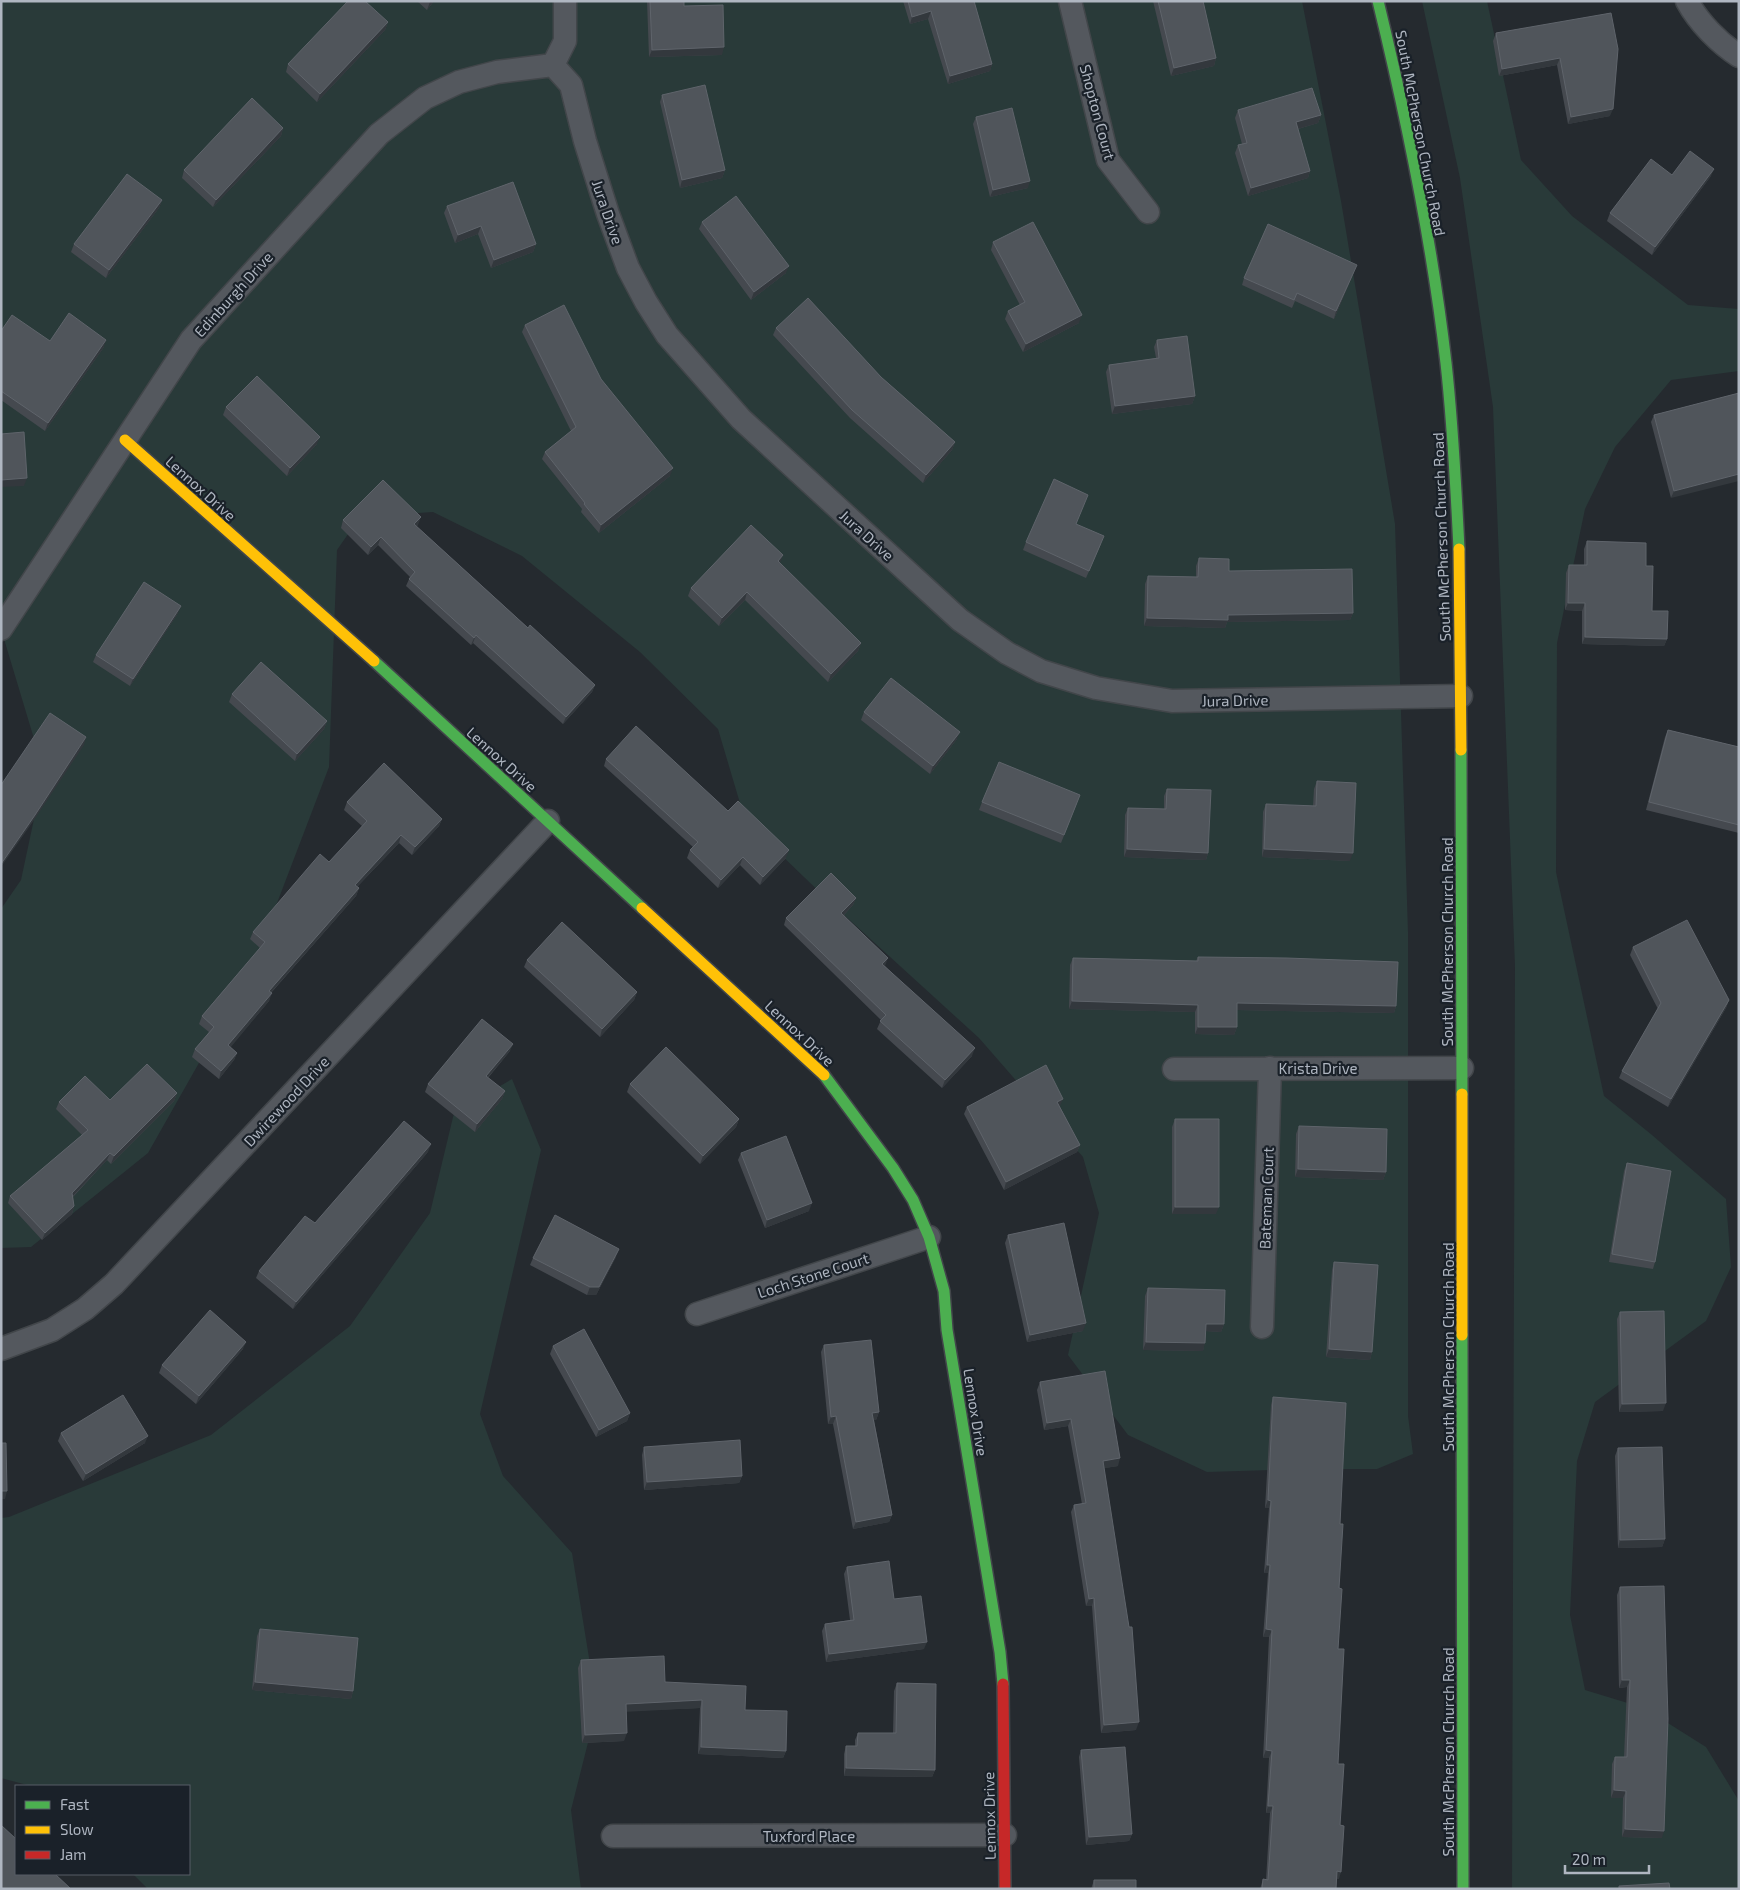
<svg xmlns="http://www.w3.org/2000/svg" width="1740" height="1890" font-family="'Exo 2',sans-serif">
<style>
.green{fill:#293a39}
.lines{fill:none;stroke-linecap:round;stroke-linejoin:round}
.street-casing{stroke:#42464a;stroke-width:25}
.fast-casing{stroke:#42464a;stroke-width:14}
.slow-casing{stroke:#42464a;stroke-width:14}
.jam-casing{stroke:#42464a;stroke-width:14}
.street{stroke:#54585e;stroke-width:22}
.fast{stroke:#4caf50;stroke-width:11}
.slow{stroke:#ffc107;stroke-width:11}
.jam{stroke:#c62828;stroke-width:11}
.wall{fill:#45494f}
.shaded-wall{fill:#33383d}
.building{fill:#50555b;stroke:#5f646b}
.labels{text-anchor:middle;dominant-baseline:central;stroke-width:4.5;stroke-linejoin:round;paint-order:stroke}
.street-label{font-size:15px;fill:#afb6c1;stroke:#1a2129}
</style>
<rect width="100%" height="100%" fill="#252a2f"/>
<path class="green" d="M1 1H1302L1341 201 1395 524 1408 932V1416L1413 1454 1377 1469H1303L1207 1472 1128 1435 1068 1355 1099 1213 1083 1157 979 1038 832 904 745 820 718 729 640 652 522 556 433 512 360 517 337 550 329 767 251 971 148 1153 31 1247 1 1248V909L21 880 44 772 1 629Z
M1422 1H1487L1521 160 1572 216 1688 305 1739 309V371L1671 380 1615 447 1585 509 1557 643 1556 872 1604 1096 1652 1135 1726 1199 1731 1267 1706 1321 1595 1402 1577 1461 1570 1615 1585 1690 1644 1708 1706 1747 1739 1801V1889H1512L1515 966 1493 407 1460 178Z
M512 1079 541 1150 480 1414 503 1476 572 1553 597 1707 571 1810 581 1889H148L133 1874H189V1786H31L1 1778V1518L9 1517 211 1435 350 1326 430 1213 454 1113Z"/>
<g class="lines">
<g class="street-casing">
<path id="street" d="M1070 1 1108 160 1148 212
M1687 1C1699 23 1719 43 1739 56
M553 65 571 85 585 141 608 214 628 268 646 302 667 335 741 419 960 620 1007 653 1041 671 1096 688 1172 701 1461 696
M553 65 565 41V1
M1 629 191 340 379 134 425 98 459 82 497 72 553 65
M1174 1069 1462 1068
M697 1314 929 1237
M1262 1327 1270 1068
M1 1349 52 1330 85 1309 114 1284 548 821
M613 1836 1005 1835"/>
</g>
<g class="fast-casing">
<path id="fast" d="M1378 1C1407 120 1432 241 1446 363 1453 425 1456 487 1459 549
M374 661 642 908
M1461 750 1462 1094
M824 1075 893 1168 913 1200 929 1237 944 1291 947 1330 1000 1652 1003 1684
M1462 1335 1463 1889"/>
</g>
<g class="slow-casing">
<path id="slow" d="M125 440 374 661
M1459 549 1461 750
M642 908 824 1075
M1462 1094V1335"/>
</g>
<g class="jam-casing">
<path id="jam" d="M1003 1684 1005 1889"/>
</g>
<use href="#street" class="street"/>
<use href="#fast" class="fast"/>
<use href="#slow" class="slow"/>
<use href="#jam" class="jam"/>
</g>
<path class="wall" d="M417 1H434L427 10Z
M647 1H684V6L722 55 649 57Z
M903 1H974L992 64 990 71 948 84 928 19 910 24Z
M1153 1H1203L1216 58 1214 66 1171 76Z
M1611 13 1610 116 1568 124 1557 65 1499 76 1493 41 1496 33Z
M388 22 385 30 317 102 286 72 288 64Z
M662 95 725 170 722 178 680 188 660 102Z
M1238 110 1321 115 1318 123 1298 129 1310 171 1308 178 1248 196 1235 153 1238 145 1242 144 1235 118Z
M976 117 1028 188 990 197 973 124Z
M283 128 281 136 213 207 182 178 184 170Z
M1711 176 1652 255 1607 221 1610 213Z
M162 200 159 208 106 278 71 252 74 244Z
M447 206 536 244 533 252 491 268 478 234 455 243 444 213Z
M702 222 786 273 751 300 699 229Z
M993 242 1079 323 1023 352 1005 319 1008 311 1020 305 991 250Z
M1354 272 1334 319 1295 301 1292 308 1242 285 1244 278Z
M525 325 601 379 670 476 599 533 581 512 582 509 542 459 545 452 571 431 522 332Z
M776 328 881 377 955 442 952 450 923 483 850 418 773 335Z
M1 331 50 341 104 347 45 431 1 400Z
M1157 340 1195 396 1192 404 1112 414 1106 372 1109 365 1156 358 1154 347Z
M1739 393 1671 498 1651 422 1654 415Z
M226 407 317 444 287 476 223 415Z
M1085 502 1076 524 1101 544 1086 578 1023 550 1026 542Z
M343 520 418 525 416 526 528 628 595 685 592 692 563 724 473 643 471 645 406 586 410 577 378 545 368 555 341 528Z
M1587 541 1646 566 1652 611 1667 639 1664 646 1582 644V611L1565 610 1566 573 1569 565H1584V549Z
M1199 558 1229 571 1353 613 1350 620 1227 622 1225 628 1144 626 1145 584 1148 576 1196 577V566Z
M780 563 861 643 858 651 828 682 745 600 719 626 688 596 691 588Z
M178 613 130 686 93 662 96 655Z
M232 694 327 721 324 729 295 761 229 702Z
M864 712 957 739 930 774 861 720Z
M1668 730 1739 747V833L1646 810 1665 737Z
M606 759 728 811 786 858 760 885 740 865 718 888 687 858 690 850 693 847 604 766Z
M1317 781 1350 861 1262 857 1263 812 1266 804 1313 806 1314 789Z
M1167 789 1208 853 1206 860 1124 857 1125 815 1128 808 1164 809V796Z
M347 802 442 819 439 826 412 855 399 843 357 887 359 888 356 896 271 993 269 1001 230 1047 237 1053 234 1060 219 1079 192 1057 195 1049 209 1032 199 1024 202 1016 260 948 250 939 253 932 329 862 362 826 344 810Z
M982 802 1077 803 1061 843 979 810Z
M856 898 853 905 844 915 885 966 972 1056 942 1088 877 1029 881 1020 784 925 786 918Z
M1633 947 1729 1000 1726 1008 1668 1107 1619 1078 1622 1071 1658 1009 1630 955Z
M1198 957 1396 1006 1394 1013 1237 1010V1027L1234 1035 1195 1034V1012L1069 1009 1070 965 1073 958 1196 961Z
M527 960 637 992 634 1000 600 1037 524 967Z
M510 1051 488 1078 505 1091 502 1099 475 1132 425 1092 428 1084Z
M630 1084 739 1119 736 1127 700 1164 627 1092Z
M177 1093 174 1101 111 1164 107 1160 73 1197 74 1206 72 1214 42 1240 8 1203 10 1196 82 1135 56 1109 59 1102 110 1100Z
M1060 1107 1080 1145 1077 1152 1004 1190 964 1114 967 1107Z
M1175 1119 1216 1214H1172V1127Z
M1299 1126 1386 1172 1383 1180 1295 1177 1296 1134Z
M428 1152 293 1309 256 1278 259 1271 315 1223Z
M741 1153 809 1211 765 1228 738 1160Z
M1627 1163 1655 1262 1653 1269 1609 1262 1624 1171Z
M1008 1235 1083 1331 1027 1342 1005 1243Z
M616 1257 596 1295H587L530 1265 533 1258Z
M1334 1262 1372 1352 1370 1360 1326 1357 1332 1270Z
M1148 1288 1224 1324 1221 1332 1206 1331 1203 1351 1143 1350 1145 1296Z
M1620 1312 1663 1411 1619 1412 1617 1319Z
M824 1345 879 1412 876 1420H874L892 1515 889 1522 853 1529 833 1424H828L821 1352Z
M553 1346 630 1413 627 1421 596 1437 550 1354Z
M243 1349 196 1404 159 1373 162 1365Z
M1040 1382 1118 1466 1104 1468 1136 1730 1101 1733 1092 1606H1086L1071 1512 1074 1505 1082 1504 1068 1426 1044 1430 1037 1390Z
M1273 1397 1340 1524 1338 1649V1764L1340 1825 1339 1879H1336V1889H1260L1263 1879 1266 1880 1270 1813H1266L1269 1758H1263L1269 1637H1263L1268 1573H1264L1269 1508H1265L1271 1405Z
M61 1433 145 1443 83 1481 58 1441Z
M644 1447 742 1476 739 1483 644 1490 642 1455Z
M1618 1448 1665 1539 1662 1547 1618 1548 1615 1456Z
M847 1567 894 1599 924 1649 826 1662 822 1631 825 1624 850 1620 844 1574Z
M1620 1587 1662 1838 1622 1837 1623 1798H1611L1612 1764 1615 1757H1624L1627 1687 1619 1688 1617 1595Z
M260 1629 353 1691 351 1699 252 1690 257 1636Z
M581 1660 665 1682 745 1710 786 1751 783 1758 698 1754 700 1708 626 1711 624 1741 582 1743 578 1668Z
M897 1683 935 1770 932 1777 844 1776V1754L846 1746H855V1740L858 1733H893L894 1691Z
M1081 1750 1132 1834 1129 1841 1086 1845 1079 1757Z
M1094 1880 1136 1889H1091Z"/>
<path class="shaded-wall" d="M430 1H434L427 10 430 2Z
M931 11 928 19 910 24 912 17Z
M388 22 385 30 317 102 320 94Z
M724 47 722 55 649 57 652 50Z
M1216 58 1214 66 1171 76 1174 68Z
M1560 58 1557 65 1499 76 1502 69Z
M992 64 990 71 948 84 950 76Z
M1613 109 1610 116 1568 124 1571 117Z
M1321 115 1318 123 1294 130 1296 122Z
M283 128 281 136 213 207 216 200Z
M1714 169 1711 176 1652 255 1655 247Z
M725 170 722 178 680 188 682 180Z
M1310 171 1308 178 1248 196 1251 188Z
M1030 181 1028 188 990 197 993 190Z
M162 200 159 208 106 278 109 270Z
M481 226 478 234 455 243 458 235Z
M536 244 533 252 491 268 494 260Z
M1357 265 1354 272 1334 319 1336 311Z
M789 266 786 273 751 300 754 292Z
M1082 315 1079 323 1023 352 1026 344Z
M106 340 104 347 45 431 48 423Z
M1195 396 1192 404 1112 414 1115 406Z
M320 437 317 444 287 476 290 468Z
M955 442 952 450 923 483 926 475Z
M673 468 670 476 599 533 601 525Z
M1739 474V481L1671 498 1674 491Z
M27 478 24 486 1 487V480Z
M421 517 418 525 411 532 414 524Z
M381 537 378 545 368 555 371 547Z
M783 555 780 563 775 569 778 561Z
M747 592 745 600 719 626 722 618Z
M1568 603H1585L1582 611 1565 610Z
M181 606 178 613 130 686 133 679Z
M1353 613 1350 620 1227 622 1225 628 1144 626 1147 618 1228 615Z
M476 635 473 643 471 645 474 638Z
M1585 637 1667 639 1664 646 1582 644Z
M861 643 858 651 828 682 831 674Z
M595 685 592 692 563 724 566 717Z
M327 721 324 729 295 761 297 754Z
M960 732 957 739 930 774 933 766Z
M86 737 84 745 32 823 1 867V864Z
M442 819 439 826 412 855 415 847Z
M401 835 399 843 352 892 355 885Z
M1127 849 1208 853 1206 860 1124 857Z
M1264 849 1353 853 1350 861 1262 857Z
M789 850 786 858 760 885 763 877Z
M743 857 740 865 718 888 721 880Z
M359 888 356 896 266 998 269 991Z
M856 898 853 905 838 921 841 913Z
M888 958 885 966 882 964Z
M637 992 634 1000 600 1037 602 1029Z
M272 993 269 1001 226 1053 228 1045Z
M1729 1000 1726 1008 1668 1107 1671 1099Z
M1072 1001 1198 1005 1195 1012 1069 1009Z
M1237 1003 1396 1006 1394 1013 1234 1010Z
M1198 1027H1237L1234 1035 1195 1034Z
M513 1044 510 1051 483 1083 486 1076Z
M975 1048 972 1056 942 1088 945 1080Z
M237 1053 234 1060 219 1079 221 1071Z
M505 1091 502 1099 475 1132 477 1124Z
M177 1093 174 1101 111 1164 114 1156Z
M1063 1099 1060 1106 1055 1109 1057 1102Z
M739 1119 736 1127 700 1164 703 1156Z
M431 1144 428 1152 293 1309 296 1302Z
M1080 1145 1077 1152 1004 1190 1006 1182Z
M110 1153 107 1160 69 1200 72 1193Z
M1298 1169 1386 1172 1383 1180 1295 1177Z
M812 1203 809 1211 765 1228 767 1220Z
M74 1206 72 1214 42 1240 45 1233Z
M1175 1207H1219L1216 1214H1172Z
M619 1249 616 1257 596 1295H587L590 1287Z
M1086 1323 1083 1331 1027 1342 1030 1335Z
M1206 1324H1224L1221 1332 1203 1331Z
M246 1342 243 1349 196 1404 199 1396Z
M1146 1342 1205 1343 1203 1351 1143 1350Z
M1329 1349 1372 1352 1370 1360 1326 1357Z
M1666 1403 1663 1411 1619 1412 1622 1404Z
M879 1412 876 1420 870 1421 872 1413Z
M630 1413 627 1421 596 1437 599 1430Z
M836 1416 833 1424H828L831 1417Z
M1071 1419 1068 1426 1044 1430 1047 1423Z
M148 1436 145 1443 83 1481 86 1474Z
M1120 1458 1118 1466 1100 1469 1103 1461Z
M742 1476 739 1483 644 1490 647 1482Z
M1 1491H7L5 1499H1Z
M1268 1500 1271 1501 1269 1508H1265Z
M892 1515 889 1522 853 1529 856 1522Z
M1665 1539 1662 1547 1618 1548 1620 1540Z
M1267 1565H1270L1268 1573H1264Z
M1094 1598 1092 1606H1086L1089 1599Z
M1266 1629 1272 1630 1269 1637H1263Z
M927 1642 924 1649 826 1662 829 1654Z
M1622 1680H1630L1627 1687 1619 1688Z
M255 1682 353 1691 351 1699 252 1690Z
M702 1700 700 1708 623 1712 626 1704Z
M1139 1722 1136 1730 1101 1733 1104 1725Z
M627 1733 624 1741 582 1743 585 1735Z
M701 1747 786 1751 783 1758 698 1754Z
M1266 1750 1272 1751 1269 1758H1263Z
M846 1768 935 1770 932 1777 844 1776Z
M1614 1790 1626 1791 1623 1798H1611Z
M1268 1806H1273L1270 1813H1266Z
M1625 1829 1664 1831 1662 1838 1622 1837Z
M1132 1834 1129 1841 1086 1845 1089 1837Z
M1337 1871 1341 1872 1339 1879H1334Z"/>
<path class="building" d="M348 1H365L388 22 320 94 288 64Z
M650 1H684V6L723 5 724 47 652 50Z
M908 1H974L992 64 950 76 931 11 912 17Z
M1158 1H1203L1216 58 1174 68Z
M1611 13 1618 49 1613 109 1571 117 1560 58 1502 69 1496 33Z
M705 85 725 170 682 180 662 95Z
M1312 88 1321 115 1296 122 1310 171 1251 188 1238 145 1247 143 1238 110Z
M252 98 283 128 216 200 184 170Z
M1012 108 1030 181 993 190 976 117Z
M1690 151 1714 169 1655 247 1610 213 1651 159 1672 175Z
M127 174 162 200 109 270 74 244Z
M513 182 536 244 494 260 481 226 458 235 447 206Z
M736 196 789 266 754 292 702 222Z
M1033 222 1082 315 1026 344 1008 311 1025 302 993 242Z
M1268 224 1357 265 1336 311 1297 293 1294 300 1244 278Z
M808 298 881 377 955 442 926 475 852 410 776 328Z
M564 305 601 379 673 468 601 525 584 504 585 503 545 452 576 427 525 325Z
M69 313 106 340 48 423 1 391V331L12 315 50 341Z
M1187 336 1195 396 1115 406 1109 365 1159 358 1157 340Z
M257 376 320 437 290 468 226 407Z
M1739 393V474L1674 491 1654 415Z
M24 432 27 478 1 480V434Z
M1054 479 1088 495 1076 524 1104 536 1089 571 1026 542Z
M383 480 421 517 414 524 528 628 530 625 595 685 566 717 476 635 474 638 409 579 415 572 381 537 371 547 343 520Z
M751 525 783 555 778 561 861 643 831 674 747 592 722 618 691 588Z
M1587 541 1646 543V566H1653L1652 611H1668L1667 639 1585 637V603H1568L1569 565H1587Z
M1199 558 1229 559V571L1352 569 1353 613 1228 615V620L1147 618 1148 576 1198 577Z
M144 582 181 606 133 679 96 655Z
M261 662 327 721 297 754 232 694Z
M891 678 960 732 933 766 864 712Z
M50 713 86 737 35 815 1 864V785Z
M636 726 728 811 738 801 789 850 763 877 743 857 721 880 690 850 698 842 606 759Z
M1668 730 1739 747V825L1649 802Z
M999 762 1080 795 1064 835 982 802Z
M384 763 442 819 415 847 401 835 355 885 359 888 269 991 272 993 228 1045 237 1053 221 1071 195 1049 214 1027 202 1016 265 942 253 932 320 854 329 862 367 821 347 802Z
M1317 781 1356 783 1353 853 1264 849 1266 804 1316 806Z
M1167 789 1211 790 1208 853 1127 849 1128 808 1166 809Z
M831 873 856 898 841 913 888 958 882 964 975 1048 945 1080 880 1021 886 1015 786 918Z
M1687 920 1729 1000 1671 1099 1622 1071 1661 1003 1633 947Z
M562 922 637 992 602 1029 527 960Z
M1198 957 1286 958 1398 962 1396 1006 1237 1003V1027H1198V1005L1072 1001 1073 958 1198 961Z
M482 1019 513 1044 486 1076 505 1091 477 1124 428 1084Z
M666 1047 739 1119 703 1156 630 1084Z
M147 1064 177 1093 114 1156 110 1153 72 1193 74 1206 45 1233 10 1196 88 1130 59 1102 85 1076 110 1100Z
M1046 1065 1063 1099 1057 1102 1080 1145 1006 1182 967 1107Z
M1175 1119H1219V1207H1175Z
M404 1121 431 1144 296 1302 259 1271 305 1216 315 1223Z
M1299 1126 1387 1129 1386 1172 1298 1169Z
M786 1136 812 1203 767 1220 741 1153Z
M1627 1163 1671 1171 1655 1262 1612 1254Z
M555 1215 619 1249 599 1287H590L533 1258Z
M1064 1223 1086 1323 1030 1335 1008 1235Z
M1334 1262 1378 1265 1372 1352 1329 1349Z
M1148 1288 1225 1290 1224 1324H1206L1205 1343 1146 1342Z
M210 1310 246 1342 199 1396 162 1365Z
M1664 1311 1666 1403 1622 1404 1620 1312Z
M584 1329 630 1413 599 1430 553 1346Z
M871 1340 879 1412 872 1413 892 1515 856 1522 836 1416 831 1417 824 1345Z
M1105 1371 1120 1458 1103 1461 1129 1627H1132L1139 1722 1104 1725 1094 1598 1089 1599 1074 1505 1086 1503 1071 1419 1047 1423 1040 1382Z
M123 1395 148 1436 86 1474 61 1433Z
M1273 1397 1346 1403 1340 1524H1343L1339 1588 1342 1589 1338 1649H1344L1338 1764H1344L1340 1825 1344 1826 1341 1872 1337 1871 1336 1889H1262L1263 1879 1268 1880 1273 1806H1268L1272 1751 1266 1750 1272 1630 1266 1629 1270 1565H1267L1271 1501 1268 1500Z
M740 1440 742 1476 647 1482 644 1447Z
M1 1443H6L7 1491H1Z
M1662 1447 1665 1539 1620 1540 1618 1448Z
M889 1561 894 1599 921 1596 927 1642 829 1654 825 1624 854 1620 847 1567Z
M1664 1586 1668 1719 1664 1831 1625 1829 1626 1791 1614 1790 1615 1757H1627L1630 1680H1622L1620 1587Z
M260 1629 358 1638 353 1691 255 1682Z
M664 1656 665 1682 746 1686 745 1710 787 1711 786 1751 701 1747 702 1700 626 1704 627 1733 585 1735 581 1660Z
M897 1683 936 1684 935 1770 846 1768V1746H857L858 1733H896Z
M1125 1747 1132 1834 1089 1837 1081 1750Z
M1 1825 16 1839V1874H55L71 1889H4L1 1887Z
M1094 1880H1136V1889H1094Z
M1669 1883 1670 1889H1619V1886Z"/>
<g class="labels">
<g class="street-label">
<text transform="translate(1098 112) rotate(75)">Shopton Court</text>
<text transform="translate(1421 133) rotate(79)">South McPherson Church Road</text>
<text transform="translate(608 212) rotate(71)">Jura Drive</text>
<text transform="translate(233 294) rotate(-48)">Edinburgh Drive</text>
<text transform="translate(201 488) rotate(42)">Lennox Drive</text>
<text transform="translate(867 535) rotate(42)">Jura Drive</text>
<text transform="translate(1441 537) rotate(-92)">South McPherson Church Road</text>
<text transform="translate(1235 700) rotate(-1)">Jura Drive</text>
<text transform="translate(502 759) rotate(42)">Lennox Drive</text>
<text transform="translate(1447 942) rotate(-90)">South McPherson Church Road</text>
<text transform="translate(800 1033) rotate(43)">Lennox Drive</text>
<text x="1318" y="1068">Krista Drive</text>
<text transform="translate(286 1101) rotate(-47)">Dwirewood Drive</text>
<text transform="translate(1266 1198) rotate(-88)">Bateman Court</text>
<text transform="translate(813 1275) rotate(-18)">Loch Stone Court</text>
<text transform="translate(1448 1347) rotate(-90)">South McPherson Church Road</text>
<text transform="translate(976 1412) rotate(81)">Lennox Drive</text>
<text transform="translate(1448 1752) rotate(-90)">South McPherson Church Road</text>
<text transform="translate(989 1816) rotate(-91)">Lennox Drive</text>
<text x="809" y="1836">Tuxford Place</text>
</g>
</g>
<rect width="1740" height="1890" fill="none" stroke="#afb6c1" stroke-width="5"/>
<rect x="15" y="1785" width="175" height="90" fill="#1a2129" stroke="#565d66"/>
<rect x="25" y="1801" width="25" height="8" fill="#4caf50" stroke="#565d66"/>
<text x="60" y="1810" font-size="15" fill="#afb6c1">Fast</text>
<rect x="25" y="1826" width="25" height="8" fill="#ffc107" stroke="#565d66"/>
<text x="60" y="1835" font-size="15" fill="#afb6c1">Slow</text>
<rect x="25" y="1851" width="25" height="8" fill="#c62828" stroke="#565d66"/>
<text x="60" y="1860" font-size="15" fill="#afb6c1">Jam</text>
<path d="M1565 1865v8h84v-8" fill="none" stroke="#afb6c1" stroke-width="2.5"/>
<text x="1572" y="1865" font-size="15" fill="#afb6c1" stroke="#1a2129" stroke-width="4" paint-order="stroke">20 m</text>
</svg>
